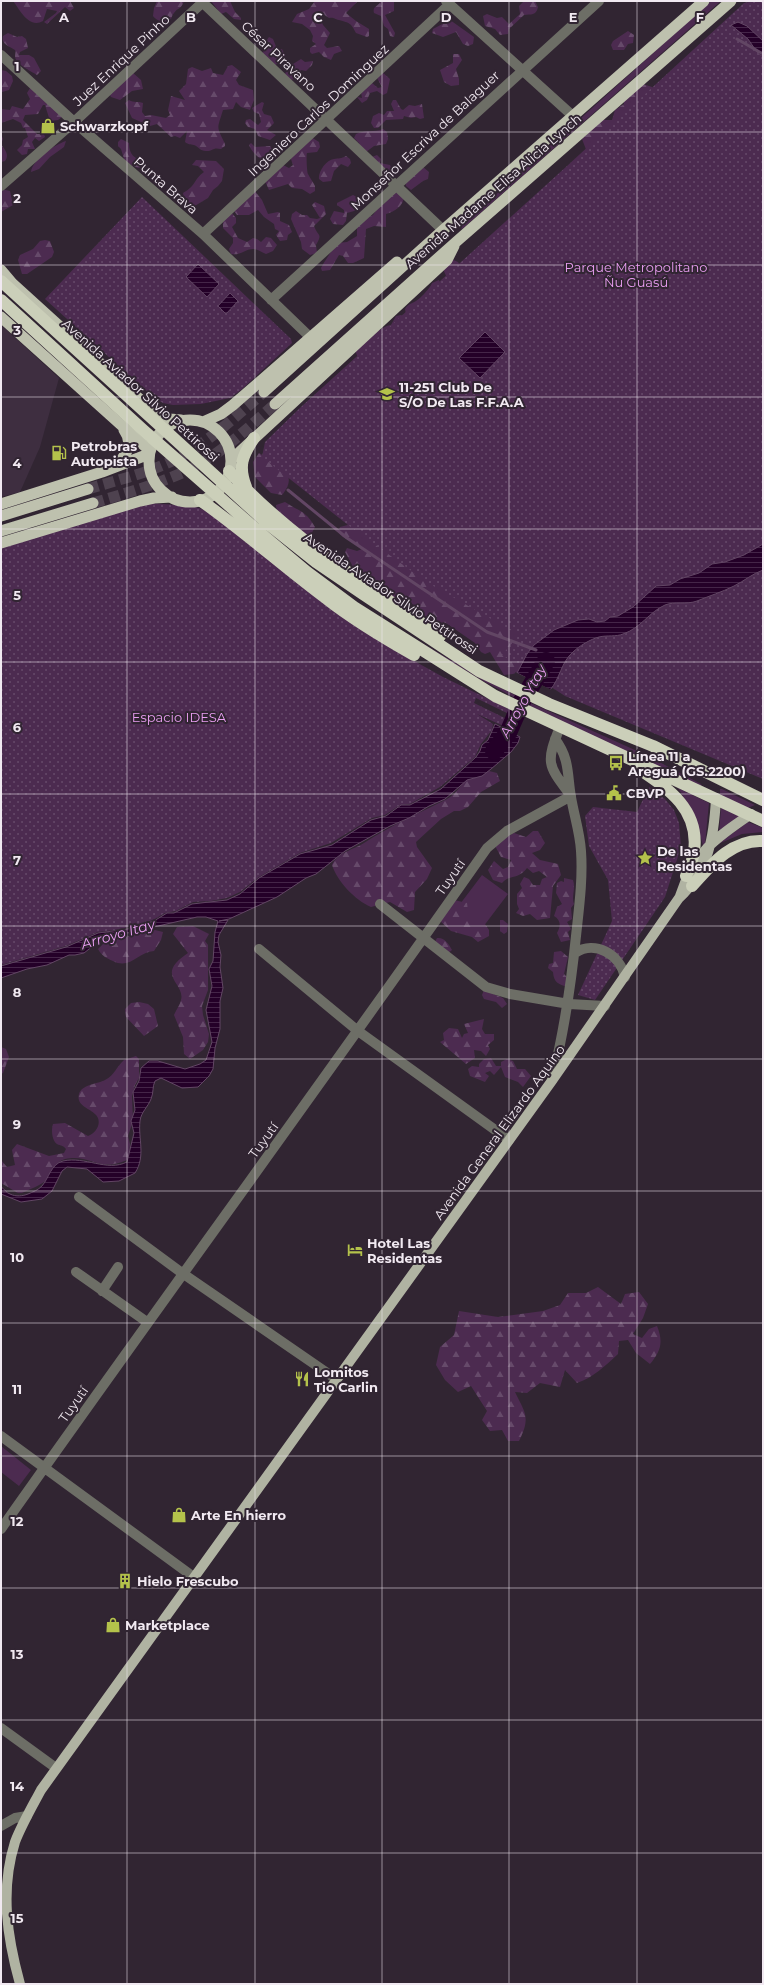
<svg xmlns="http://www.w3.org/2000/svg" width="764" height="1985" font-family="Montserrat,sans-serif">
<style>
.built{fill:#3e2e40}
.green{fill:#4c2b50}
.forest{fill:url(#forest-firs)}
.park{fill:url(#park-dots)}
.water{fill:url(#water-rules);stroke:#624664}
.pier{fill:#312532}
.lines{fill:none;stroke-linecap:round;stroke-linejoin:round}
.stream{stroke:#624664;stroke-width:3}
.river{stroke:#240028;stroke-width:18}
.trunk-tunnel{stroke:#4e424f;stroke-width:11;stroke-dasharray:11 5.5;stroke-linecap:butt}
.minor{stroke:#6d6e66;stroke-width:10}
.primary{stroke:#b0b3a2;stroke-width:10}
.trunk{stroke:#bec1ae;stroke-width:11}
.motorway{stroke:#cbcfb9;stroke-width:12}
.grid{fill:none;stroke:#f1e9f1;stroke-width:1;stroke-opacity:0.55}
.labels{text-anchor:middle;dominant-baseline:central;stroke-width:4;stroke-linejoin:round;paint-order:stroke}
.street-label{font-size:13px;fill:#f1e9f1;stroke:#312532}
.poi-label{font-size:13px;font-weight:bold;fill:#f1e9f1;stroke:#312532;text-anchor:start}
.park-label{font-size:13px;fill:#ea9ef2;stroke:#312532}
.water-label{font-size:14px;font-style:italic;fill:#ea9ef2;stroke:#312532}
.grid-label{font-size:13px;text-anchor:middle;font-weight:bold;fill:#f1e9f1;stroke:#312532;stroke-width:4;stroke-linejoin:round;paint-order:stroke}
</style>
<defs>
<pattern id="forest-firs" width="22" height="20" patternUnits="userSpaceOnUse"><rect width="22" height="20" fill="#4c2b50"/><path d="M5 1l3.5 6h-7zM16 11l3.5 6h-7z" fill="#664a6a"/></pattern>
<pattern id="park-dots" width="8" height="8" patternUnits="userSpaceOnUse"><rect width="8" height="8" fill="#4c2b50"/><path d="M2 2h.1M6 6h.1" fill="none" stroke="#664a6a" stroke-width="1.8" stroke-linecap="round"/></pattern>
<pattern id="water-rules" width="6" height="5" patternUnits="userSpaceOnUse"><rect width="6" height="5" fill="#240028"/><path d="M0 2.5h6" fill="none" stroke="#442548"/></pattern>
</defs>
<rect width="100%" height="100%" fill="#312532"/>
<path class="built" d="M1 325 59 378 40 447 20 492 1 497Z"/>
<path class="green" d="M711 1H721L462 229 460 227Z
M408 635 485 680 523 699 521 701 485 682Z
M524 700 646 755 701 784 702 787 563 724 523 702Z
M678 788 709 803 705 844 703 846 695 816Z
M720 789H722L755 805 748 808 720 795Z
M721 808 741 817 719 833Z
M748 822 763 828V832L742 834 718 844Z
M482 875 508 894 480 931 454 912Z
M1 1446 31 1470 19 1486 1 1472Z"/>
<path class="forest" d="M13 1H70L74 8 70 11 65 7 47 24 44 22 56 13 57 11 47 9 43 21C29 29 20 10 13 1Z
M157 1H184C181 10 178 7 174 13 172 15 172 17 171 19 165 24 157 21 153 16L154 8Z
M211 1H230L235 12 241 18V20L234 19 226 12 221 14Z
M315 1H358L346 13 356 21 369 29V36L367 37 356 33C351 23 350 23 339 20 334 19 334 17 329 18L323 14 320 18 323 25 330 33 324 45 327 48 339 46 342 51 334 54 331 60 324 57 319 52 312 54 310 52V48L316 44 312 41 313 36 310 30 302 24 292 22 297 14 309 9Z
M381 1 394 2V11L385 15 395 33 394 37 390 36 388 29 384 26 381 16 374 13C372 6 379 6 381 1Z
M524 1H535L538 7C536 16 531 14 524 15L509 29 508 34 500 35 495 29 485 26 483 16 487 14 497 18 502 17 509 24 520 14 519 6Z
M450 20 474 37 473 44 468 46 463 44 456 32 443 37 432 33 433 29Z
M628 31 634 35 633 43 628 44 624 50H613L611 45 613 41Z
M8 33 17 37 22 36 26 39 28 48 20 52 19 55H29L34 58 41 71 37 75C31 71 15 64 15 56 15 54 16 52 15 50 9 46 1 45 3 36Z
M269 37 273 39 277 49H282L288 63 293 64 301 59 305 62 313 61 312 65 306 71 301 70 297 79 290 80 285 74 288 68 279 63 275 65 262 54 265 49 264 44Z
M453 54H459L462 60 456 69 459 79V85L451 86 444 82 440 70 453 63Z
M232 65 241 72 236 80 239 85 253 90 254 100 250 110 241 107 236 102 233 109 223 110C217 130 216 125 225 144V146L221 149C212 147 214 151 206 151 200 151 199 147 194 145 190 144 189 145 185 142L187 131 180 138 175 136 171 137 157 124 150 126 132 118 125 103 129 100C134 103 138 101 143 103L142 112 145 116 151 115 166 118 170 115 168 110 171 96 185 100 179 91 186 84 188 69 192 67 202 71 211 68 213 73 223 75 228 66Z
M1 68V70L6 71 12 76 13 81 9 90 2 92 1 97Z
M382 72 390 79 387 93 383 95 377 91 370 93 367 100 362 103 357 97 362 98 361 92 372 83 378 88 382 87 377 78Z
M133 73 141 80 143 89 132 91 120 100 111 97 109 93Z
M643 84 652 87 658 97 587 152 582 139 602 120H612L615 110 624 104V100Z
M32 85 62 117 58 120 50 121 45 105H43L38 114 25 115 23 120 37 134H44L45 137 39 141 35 138 32 142 35 149H28L27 154 22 155 17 150 22 145 23 140 28 137 25 128H23L21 123 13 119 1 123V109L10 110 12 106 23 109 30 99 27 93Z
M393 100H396L401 109 403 110 409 105 415 106 422 104 424 118 420 119 416 117 411 118 404 116 403 119 386 120 378 128H374L371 123 373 116 379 113 384 115 387 111H394L391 104Z
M262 102 264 103 262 110 264 114 271 116 274 123 267 130 276 135 270 140 258 136 255 129 248 127 245 123 246 120 250 119 258 125 261 122 259 114 254 112 252 108Z
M383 129 387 132 388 139 386 144 374 146 366 152 360 148 359 143 354 138 356 134C367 129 373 133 383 129Z
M1 134 3 139 1 144C4 149 10 154 5 161L1 162Z
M311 137 319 142 320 147 317 152 307 153C306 156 307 173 308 174 310 178 313 182 315 186V191L310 194 302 189 292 188 288 184 269 190 265 181 279 163 289 168 293 165 290 156Z
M121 139 129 143C129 150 131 155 136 158L142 156 143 158V167L138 168 125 162 121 149 118 146V142Z
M66 141 64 147 50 157 39 169 31 172C33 159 54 145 66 141Z
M251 143 255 147 270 146 273 151 271 156 272 161 268 163C261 160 252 153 249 145Z
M377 155 381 159 380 163 390 165 392 170 387 172 372 157Z
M346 156 350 159 351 163 348 167 341 164 334 171 331 181 323 182 319 179C318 172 326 160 334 159 339 158 341 159 346 156Z
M196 160 216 161 224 169 222 181 218 186 213 190 208 198 193 207 185 204 183 193C197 185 193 180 204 172L198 166 192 165Z
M423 167 429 172 428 179 423 181 411 190 406 186 405 179Z
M1 189 10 191 13 205 1 212Z
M254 190 262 200 268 214 278 212 280 213V221L289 225 292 232 288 235 287 240 280 241 276 235 279 231 275 229 274 224 264 217 258 210 249 215H237L234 211Z
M389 192 401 193 404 196C404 206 394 212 386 214V227L374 226 366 229 364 258 353 263H348L343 256 339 255 330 270 322 271 321 268C324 262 334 247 338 243L347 242 357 236V224L373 215Z
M353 195 365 201 364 204 354 211 347 213 346 221 343 225 333 224 330 219 334 211 344 213V210L337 205V203Z
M315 202 324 206 326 214 314 226C318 237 323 233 316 245L317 253 310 255 302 249 301 242 291 219 292 214 296 211 302 215H307L310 218 317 219 320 218 312 205Z
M231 212 236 218V223L232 227 238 238 247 242 253 238 257 239 261 242 266 237 271 238 277 245 273 251 266 254C261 252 258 249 253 249 245 249 240 256 231 254L229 249 233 243V238L223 228V223L221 218Z
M45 240 50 241 54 252 52 257 27 274H22L18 260 20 255 33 249 40 241Z
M451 259 458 262 461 267 447 278 443 269Z
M439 280 440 283 406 314 405 309C408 304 411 304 416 301 420 299 431 287 432 283Z
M401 315 403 316 358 358 355 350C362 343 383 325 391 325L396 316Z
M259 453C276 463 301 472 282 495L271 493 255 477 253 462Z
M285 502C300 512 305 510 315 527L309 538 277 515 276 505Z
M355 523 526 578V669L513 674 504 675 490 652 485 654 481 652 475 643 446 623 432 622 409 601 389 597 357 574 345 552 347 548 357 551 362 549C355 540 344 541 338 532L340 527Z
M489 771 497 773 500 781 481 792 468 807 460 811H454L441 819 416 842 417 847 432 868 427 879 415 892 414 910 407 912 390 902 371 907C355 900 337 881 332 865 338 852 353 850 364 843 390 826 419 813 447 799 458 793 460 784 469 778 475 774 483 773 489 771Z
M533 831H538L545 843 540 850 532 853 540 860 558 864 561 875 553 886 550 918 537 920 530 914 523 916 516 913 519 909 517 904V894L522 888 520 884 524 877 529 879 533 885H540L542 879 547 877 539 871 533 873 527 868C518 880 510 874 502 883L493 880 488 870 494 861 503 869 508 867 511 860 501 857 494 844 514 833 526 837Z
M564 878 573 880C576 889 571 896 574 904L571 908 572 919 567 922 571 929 568 932 570 940 561 942 557 933C561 926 561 920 554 916L557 907 562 904 556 893 557 883 561 881 564 882Z
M454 900 467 903 469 920 474 925 485 924 489 930V936L478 942 472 937 451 931 439 920Z
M500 920H503L508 924 507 932 504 934 500 931Z
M193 926 209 934 205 941 208 945V990L202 1006 203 1015 209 1034 208 1042 203 1050 190 1059 184 1054 183 1037 174 1015C176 1010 180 1005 181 1000 185 986 163 978 176 963 179 959 184 956 188 953L173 934 177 927Z
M155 930 163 932 161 940 154 951C138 952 130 970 113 961 106 958 102 956 98 949L105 942Z
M437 938C444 937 449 944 452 950L448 953 435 942Z
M561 951 568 957 564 974 569 979 568 987C558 984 554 983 553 972L548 968 549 964 553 963 554 952Z
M484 990 503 998 507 1004 502 1008 496 1002 484 999 482 995Z
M139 1002 148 1004 154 1009 158 1026 144 1036 126 1017 125 1009 131 1003Z
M484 1019 482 1029 485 1034H494V1040L488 1045 490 1049 486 1056 481 1051 474 1050 475 1058 466 1064 440 1042 444 1040 443 1033 449 1028 458 1029 462 1038 464 1034 468 1033 464 1024Z
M1 1047 6 1049 9 1057 3 1073 1 1074Z
M136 1056 139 1059V1078L135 1085 132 1096 133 1121 128 1136 130 1144 129 1159C99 1174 90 1153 65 1159 54 1162 54 1174 47 1180 41 1185 30 1189 22 1193H18L1 1183V1160L7 1167 15 1165 12 1150 17 1144 49 1156 64 1153 66 1149C63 1145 61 1146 57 1144 52 1141 51 1130 53 1124L65 1123 88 1136C97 1133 103 1121 95 1114 89 1108 76 1106 79 1094 82 1084 98 1084 105 1080 115 1075 116 1067 124 1060Z
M491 1058 496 1066H501V1062L507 1059 513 1061 517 1069H525L531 1076 523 1087 518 1082 505 1077 501 1067 494 1075 490 1071 485 1073 489 1076 485 1082 470 1076 468 1069 472 1066 479 1067V1064L484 1059Z
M598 1287 621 1304 625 1294 639 1292 648 1304 643 1318 633 1334 642 1338 649 1329 657 1326C664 1343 660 1352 650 1364L636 1353 628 1340 619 1341 618 1354C605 1366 594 1377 577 1383L565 1370 560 1387 540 1383 527 1393 515 1392C525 1413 531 1417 519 1441H508L502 1430 490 1431 482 1420 487 1411 471 1386 458 1392 445 1380 436 1365 440 1347 454 1335 459 1311 498 1317 543 1311 560 1305 568 1293H586Z"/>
<path class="park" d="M753 1H763V779L565 696 502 655 519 635 428 583 348 525 262 457 265 442 302 406 567 166 744 3Z
M142 197 291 339 292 343 241 390 230 398 201 404 173 405 163 403 154 398 45 299Z
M148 503 192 506 205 510 382 643 443 677 517 713 515 717 476 698 474 703 513 722 510 729 477 714 493 724 492 730 481 744 475 757 440 787 410 804 400 805 385 815 372 818 331 843 300 853 259 877 240 892 227 898 211 901 193 902 176 911 165 913 153 920 121 929 98 932 66 946 1 965V547Z
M649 787 665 799 674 810 679 823 681 847 665 897 595 1000 578 995 612 921 608 880 589 846 585 816 593 807 637 812Z"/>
<path class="water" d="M738 22 747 26 763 41V57L757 52 748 39 731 25Z
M198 264 219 284 207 297 186 277Z
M230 293 238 301 226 314 218 306Z
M485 332 505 352 480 378 459 358Z
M763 544V570C752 574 744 581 734 586 722 592 709 596 697 601 686 605 675 601 665 605 649 612 641 628 623 634 616 637 607 635 599 637 591 639 579 646 573 652 561 662 560 679 550 690L517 673 527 654 534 645 554 630 578 620 589 619 597 622 605 621 610 617 618 616 633 607 656 586 670 585 680 579 699 573 712 564 725 562 744 555Z
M495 724 520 737 518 743 511 752 491 769 482 776 467 780 445 799 429 806 409 818 390 826 345 851 316 874 306 878 277 897 229 919 219 921 228 920 219 935 218 942 221 955 220 967 223 988 220 1001V1029L215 1048 213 1069 209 1076 198 1087 182 1088 161 1078 155 1081C152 1087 154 1092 151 1099 148 1107 141 1112 140 1121 138 1139 146 1156 135 1173L119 1181 103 1182 87 1169 67 1167 62 1171 52 1191 42 1199 21 1202 1 1194V1187C5 1189 6 1193 10 1194 16 1197 23 1196 28 1194 33 1192 38 1190 42 1186 49 1178 51 1164 63 1161 85 1156 107 1172 127 1162L134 1133 131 1121 135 1110 133 1092 139 1081 141 1068 149 1061H158L185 1069 200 1064 206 1060 212 1042 206 1010 212 986 209 969 213 961 215 932 218 921 206 917H197L106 938 98 942 84 953 75 955H69L47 965 27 969 1 978V966L66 947 98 933 128 929 154 921 167 913H174L192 904 227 900 240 894 259 878 300 854 332 845 371 820 386 816 401 805H410L441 789 476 757 480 751 482 745 488 740Z"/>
<path class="pier" d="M515 672 552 690 549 692 516 675Z"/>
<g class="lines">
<path class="stream" d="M737 39 763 54
M288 490 347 538 487 632 536 650"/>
<path class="river" d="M494 751 508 733 522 701 546 661"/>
<path class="trunk-tunnel" d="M88 489C117 480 149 473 176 459 209 442 236 416 264 392
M93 503C124 494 155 485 184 472 219 456 247 429 275 404"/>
<path class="minor" d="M201 1 443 230
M446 1 574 117
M1 55 74 122 203 234 311 338
M1 186 74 122 204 1
M203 234 450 4
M271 300 599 1
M560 727C545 764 548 765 571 796
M380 904 486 987 510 994 569 1004 605 1006
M259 949 358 1031 509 1140
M575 953C595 940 620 954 625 977
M552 1080C564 1032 571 985 576 936 579 908 583 879 581 851 580 833 574 815 571 797 567 774 570 759 555 739
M79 1197 182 1273 336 1379
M76 1272 147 1322
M102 1291 118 1267
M1 1436 195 1578
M1 1529C162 1301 327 1076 487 848L507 831 571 796
M1 1728 56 1768
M1 1826 15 1818 27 1816"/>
<path class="primary" d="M680 896C694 853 714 839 751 814
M20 1984C7 1937 0 1890 15 1842 22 1824 32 1807 41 1790L551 1082 679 898C709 870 714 837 716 798"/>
<path class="trunk" d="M1 270 12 283 154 412 170 419 181 420
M1 317 150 451
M264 392 443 230 704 1
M275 404 456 242 731 1
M149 461a41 41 0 1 1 82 0a41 41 0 1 1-82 0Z
M203 422 221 414 233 405 397 262
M231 460 447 260 454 246
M115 467C125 456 135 445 124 430
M1 504 102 472 149 454
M1 516 88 489
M1 531 93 503
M1 543 140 501 154 498 172 497"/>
<path class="motorway" d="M1 281 267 523 316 562 363 594 479 671 549 704 653 746 763 800
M1 300 143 430 258 531 307 572 354 607 495 696 763 821
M229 471C289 538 367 584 440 636
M246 487C238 466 242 456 254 438
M200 500C244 531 284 567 327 599 355 621 384 638 414 655
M639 769C669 789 700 810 694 852 693 860 689 868 686 876
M692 886C711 865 732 839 763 841"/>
</g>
<path class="grid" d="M127 1V1984M255 1V1984M382 1V1984M509 1V1984M637 1V1984M1 132H763M1 265H763M1 397H763M1 529H763M1 662H763M1 794H763M1 926H763M1 1059H763M1 1191H763M1 1323H763M1 1456H763M1 1588H763M1 1720H763M1 1853H763"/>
<defs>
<g id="shop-bare" transform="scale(1.2)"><path d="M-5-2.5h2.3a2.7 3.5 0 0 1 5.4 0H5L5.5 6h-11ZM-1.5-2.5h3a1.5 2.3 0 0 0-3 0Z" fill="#b4c24b" stroke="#312532" stroke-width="2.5" paint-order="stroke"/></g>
<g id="school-bare" transform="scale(1.2)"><path d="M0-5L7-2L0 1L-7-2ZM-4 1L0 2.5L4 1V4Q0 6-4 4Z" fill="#b4c24b" stroke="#312532" stroke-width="2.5" paint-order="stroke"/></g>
<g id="fuel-bare" transform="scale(1.2)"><path d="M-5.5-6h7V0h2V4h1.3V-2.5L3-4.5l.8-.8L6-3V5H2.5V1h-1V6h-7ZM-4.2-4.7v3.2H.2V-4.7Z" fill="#b4c24b" stroke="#312532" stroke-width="2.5" paint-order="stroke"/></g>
<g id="bus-bare" transform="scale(1.2)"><path d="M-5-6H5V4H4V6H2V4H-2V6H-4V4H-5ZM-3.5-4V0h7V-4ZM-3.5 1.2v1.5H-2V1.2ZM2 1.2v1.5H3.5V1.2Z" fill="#b4c24b" stroke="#312532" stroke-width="2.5" paint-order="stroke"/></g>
<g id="civic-bare" transform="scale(1.2)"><path d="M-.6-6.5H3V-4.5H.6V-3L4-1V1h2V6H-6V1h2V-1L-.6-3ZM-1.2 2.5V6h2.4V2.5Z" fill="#b4c24b" stroke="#312532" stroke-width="2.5" paint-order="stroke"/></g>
<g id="sight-bare" transform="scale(1.2)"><path d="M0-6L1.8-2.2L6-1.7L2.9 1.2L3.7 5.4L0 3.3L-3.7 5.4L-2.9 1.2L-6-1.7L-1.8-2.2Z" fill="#b4c24b" stroke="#312532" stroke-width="2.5" paint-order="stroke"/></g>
<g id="hotel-bare" transform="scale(1.2)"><path d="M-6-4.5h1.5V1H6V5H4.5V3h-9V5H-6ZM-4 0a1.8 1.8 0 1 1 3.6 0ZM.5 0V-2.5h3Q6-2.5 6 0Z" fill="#b4c24b" stroke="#312532" stroke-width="2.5" paint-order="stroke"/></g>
<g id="restaurant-bare" transform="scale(1.2)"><path d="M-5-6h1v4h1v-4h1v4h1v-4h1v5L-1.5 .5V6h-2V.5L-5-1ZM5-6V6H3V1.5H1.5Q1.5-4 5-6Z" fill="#b4c24b" stroke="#312532" stroke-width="2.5" paint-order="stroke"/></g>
<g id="building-bare" transform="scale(1.2)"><path d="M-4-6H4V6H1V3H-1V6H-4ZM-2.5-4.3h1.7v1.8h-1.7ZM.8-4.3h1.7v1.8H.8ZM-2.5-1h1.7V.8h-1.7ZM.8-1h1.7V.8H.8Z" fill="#b4c24b" stroke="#312532" stroke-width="2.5" paint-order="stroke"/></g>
</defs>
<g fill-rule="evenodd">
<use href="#shop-bare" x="48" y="126"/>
<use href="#school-bare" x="387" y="394"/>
<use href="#fuel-bare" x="59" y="453"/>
<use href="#bus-bare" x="616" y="763"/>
<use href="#civic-bare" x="614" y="793"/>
<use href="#sight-bare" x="645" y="858"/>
<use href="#hotel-bare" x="355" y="1250"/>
<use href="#restaurant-bare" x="302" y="1379"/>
<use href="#shop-bare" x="179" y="1515"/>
<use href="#building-bare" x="125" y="1581"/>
<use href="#shop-bare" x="113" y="1625"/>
</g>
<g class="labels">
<g class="street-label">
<text transform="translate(279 56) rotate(43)">César Piravano</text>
<text transform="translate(121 60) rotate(-43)">Juez Enrique Pinho</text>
<text transform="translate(318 110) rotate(-43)">Ingeniero Carlos Dominguez</text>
<text transform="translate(425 140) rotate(-43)">Monseñor Escriva de Balaguer</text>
<text transform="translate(166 185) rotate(41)">Punta Brava</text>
<text transform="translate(493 191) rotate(-41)">Avenida Madame Elisa Alicia Lynch</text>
<text transform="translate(141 390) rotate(42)">Avenida Aviador Silvio Pettirossi</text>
<text transform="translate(391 593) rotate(34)">Avenida Aviador Silvio Pettirossi</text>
<text transform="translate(450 877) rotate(-55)">Tuyutí</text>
<text transform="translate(499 1132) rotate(-54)">Avenida General Elizardo Aquino</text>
<text transform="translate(263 1140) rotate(-54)">Tuyutí</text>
<text transform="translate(73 1404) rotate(-55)">Tuyutí</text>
</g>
<g class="poi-label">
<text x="60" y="126">Schwarzkopf</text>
<text x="399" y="387">11-251 Club De<tspan x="399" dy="15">S/O De Las F.F.A.A</tspan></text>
<text x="71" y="446">Petrobras<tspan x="71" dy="15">Autopista</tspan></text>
<text x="628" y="756">Línea 11 a<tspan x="628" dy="15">Areguá (GS.2200)</tspan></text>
<text x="626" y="793">CBVP</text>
<text x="657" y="851">De las<tspan x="657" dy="15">Residentas</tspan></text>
<text x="367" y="1243">Hotel Las<tspan x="367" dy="15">Residentas</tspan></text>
<text x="314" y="1372">Lomitos<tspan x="314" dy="15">Tio Carlin</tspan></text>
<text x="191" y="1515">Arte En hierro</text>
<text x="137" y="1581">Hielo Frescubo</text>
<text x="125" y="1625">Marketplace</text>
</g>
<g class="park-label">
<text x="636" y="267">Parque Metropolitano<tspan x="636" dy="15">Ñu Guasú</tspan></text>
<text x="179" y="717">Espacio IDESA</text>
</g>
<g class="water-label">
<text transform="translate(523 701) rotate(-61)">Arroyo Ytay</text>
<text transform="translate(118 934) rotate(-16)">Arroyo Itay</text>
</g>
</g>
<g class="grid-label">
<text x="64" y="22">A</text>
<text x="191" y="22">B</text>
<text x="318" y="22">C</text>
<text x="446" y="22">D</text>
<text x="573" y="22">E</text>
<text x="700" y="22">F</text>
<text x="17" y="71">1</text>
<text x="17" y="203">2</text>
<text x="17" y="335">3</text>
<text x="17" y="468">4</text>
<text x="17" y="600">5</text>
<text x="17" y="732">6</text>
<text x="17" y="865">7</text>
<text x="17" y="997">8</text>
<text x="17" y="1129">9</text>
<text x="17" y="1262">10</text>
<text x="17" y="1394">11</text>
<text x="17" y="1526">12</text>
<text x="17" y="1659">13</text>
<text x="17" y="1791">14</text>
<text x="17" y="1923">15</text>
</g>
<rect width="764" height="1985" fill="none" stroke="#f1e9f1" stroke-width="4"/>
</svg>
